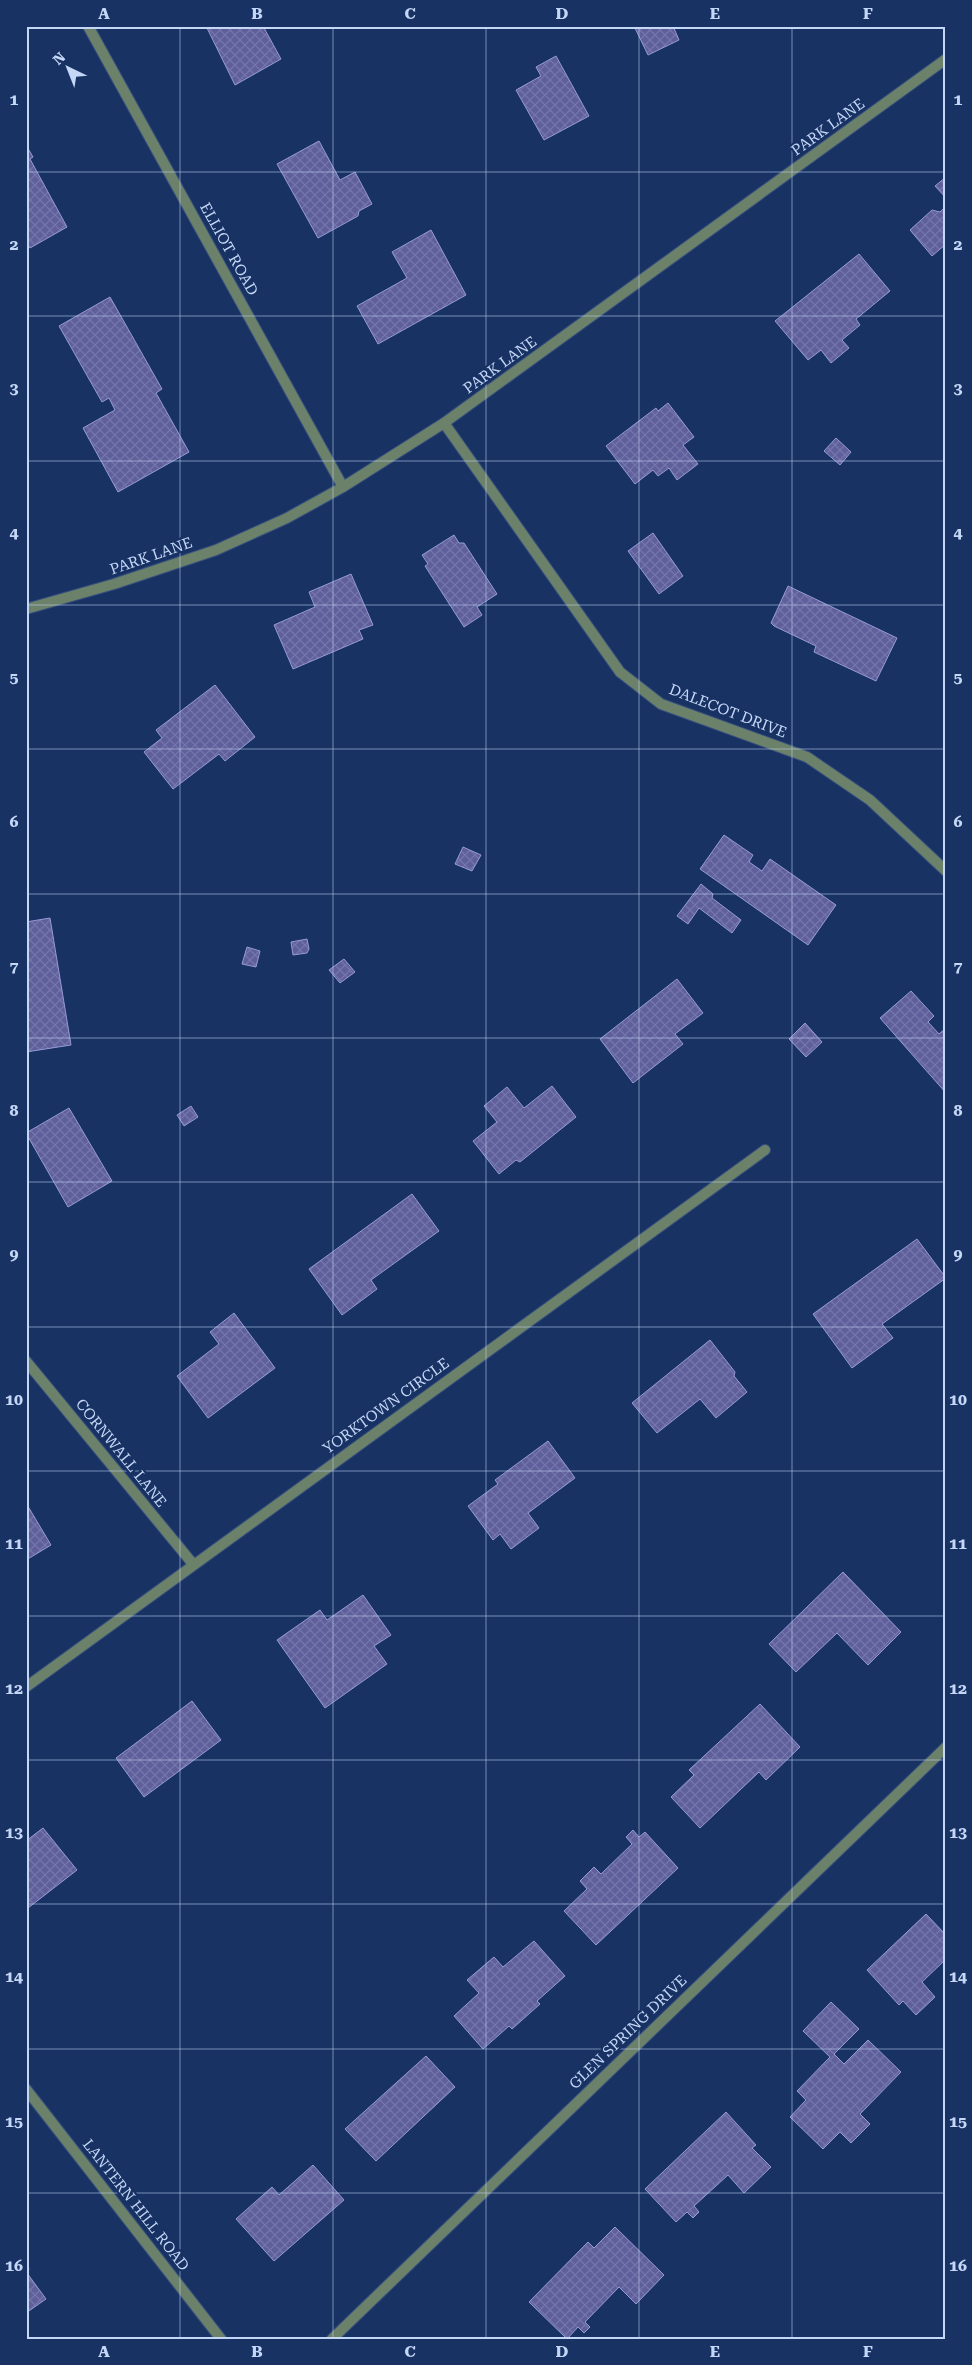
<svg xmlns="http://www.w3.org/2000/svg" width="972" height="2365" font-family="'Roboto Serif',serif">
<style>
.building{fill:url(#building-cross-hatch);stroke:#9799d9}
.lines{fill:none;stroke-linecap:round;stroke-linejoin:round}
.street-casing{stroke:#37507e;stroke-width:12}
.street{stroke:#6c8169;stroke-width:10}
.grid{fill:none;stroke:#c5d7f6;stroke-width:1;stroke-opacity:0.55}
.labels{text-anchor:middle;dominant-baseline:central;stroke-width:4.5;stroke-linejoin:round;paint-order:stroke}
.street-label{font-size:15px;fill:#c5d7f6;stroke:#183264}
.neatline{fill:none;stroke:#c5d7f6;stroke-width:2}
.grid-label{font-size:16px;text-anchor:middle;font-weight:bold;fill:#c5d7f6}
</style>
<defs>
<pattern id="building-cross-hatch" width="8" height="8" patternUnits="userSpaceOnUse" patternTransform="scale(1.25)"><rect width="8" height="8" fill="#5f5f9b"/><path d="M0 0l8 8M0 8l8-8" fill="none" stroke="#7475aa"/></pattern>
</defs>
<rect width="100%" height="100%" fill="#183264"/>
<path class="building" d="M206 26H263L281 59 235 85Z
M634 26H673L679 40 648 55Z
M556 56 589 116 544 140 516 90 541 76 536 67Z
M319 141 340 180 355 172 372 204 359 211 358 216 318 238 277 164Z
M26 145 33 157 30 159 67 227 30 248 26 241Z
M946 177V198L935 186Z
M946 206V244L932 256 910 230 932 210 940 212Z
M431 230 466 295 378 344 357 306 407 278 392 252Z
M859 254 890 291 856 319 860 325 842 340 849 348 831 363 821 350 808 360 775 321Z
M110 297 162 389 156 393 189 452 118 492 83 428 115 410 109 398 102 402 59 326Z
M668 403 694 437 683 445 698 464 677 480 669 468 658 476 653 470 635 484 606 446 656 408 658 411Z
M836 438 851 452 840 465 824 451Z
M653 533 683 576 659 594 628 551Z
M454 535 459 543H464L497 594 477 607 482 615 464 627 425 566 428 564 422 555Z
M351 574 373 625 359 630 363 639 293 669 274 625 315 607 309 592Z
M788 586 897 638 876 681 814 652 816 646 774 626 771 623Z
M215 685 255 737 225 761 219 754 173 789 144 752 162 738 156 730Z
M724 835 753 855 749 862 762 871 770 859 836 905 808 945 700 869Z
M463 847 481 855 472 871 455 864Z
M701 884 713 894 712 898 741 920 732 933 699 908 688 924 677 916Z
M50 918 71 1045 26 1052V922Z
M307 939 309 949 307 953 293 955 291 942Z
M247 947 260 951 256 967 242 964Z
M344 959 355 972 340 983 329 970Z
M677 979 703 1013 675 1034 683 1044 633 1083 600 1039Z
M911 991 934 1016 928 1022 939 1034 946 1028V1093L880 1018Z
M805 1023 822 1042 806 1057 789 1039Z
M552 1086 576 1117 520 1162 516 1160 499 1174 473 1141 497 1122 484 1106 507 1087 524 1108Z
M191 1106 198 1117 184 1126 177 1115Z
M69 1108 112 1181 68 1207 26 1133Z
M412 1194 439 1231 371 1280 377 1289 342 1315 309 1269Z
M917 1239 946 1278 882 1324 893 1338 852 1368 813 1314Z
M234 1313 275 1368 208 1418 177 1376 219 1344 210 1332Z
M710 1340 735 1372 734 1376 747 1392 716 1418 700 1399 657 1433 632 1403Z
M548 1441 575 1478 528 1513 539 1528 511 1549 500 1534 493 1540 468 1506 498 1484 495 1480Z
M26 1503 51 1545 26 1560Z
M843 1572 901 1632 868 1665 837 1633 796 1672 769 1644Z
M363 1595 391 1635 374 1646 387 1664 325 1708 277 1640 320 1610 327 1620Z
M192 1701 221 1740 144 1797 116 1758Z
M760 1704 800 1747 766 1780 759 1772 700 1828 671 1797 694 1775 689 1770Z
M43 1828 77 1870 28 1908 26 1906V1841Z
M633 1830 639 1837 645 1832 678 1868 596 1945 564 1911 587 1889 580 1881 594 1867 601 1874 632 1844 626 1837Z
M926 1914 946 1935V1959L922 1982 935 1997 916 2015 903 2001 899 2005 867 1970Z
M534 1941 565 1976 537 2001 540 2004 512 2029 509 2026 483 2049 454 2016 479 1993 467 1980 494 1957 503 1967Z
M831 2002 859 2029 834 2054 844 2064 868 2040 901 2072 860 2114 870 2124 851 2143 840 2132 823 2149 790 2117 806 2100 797 2091 830 2057 803 2031Z
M426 2056 455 2087 376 2161 345 2129Z
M726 2112 756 2145 752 2148 771 2167 744 2193 728 2175 694 2206 699 2212 693 2218 687 2212 676 2222 645 2189Z
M313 2165 344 2200 274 2261 236 2219 272 2187 279 2195Z
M615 2227 664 2275 636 2304 619 2287 585 2322 590 2327 584 2333 578 2327 567 2339 529 2302 588 2242 594 2248Z
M26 2265 29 2269 27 2273 46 2299 26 2313Z"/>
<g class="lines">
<g class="street-casing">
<path id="street" d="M88 26 343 487
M444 423 620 672 661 704 807 757 870 800 946 871
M26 609 114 584 216 550 287 518 343 487 444 423 946 59
M26 1361 193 1564
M26 1687 765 1150
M26 2089 221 2339
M332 2339 946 1747"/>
</g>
<use href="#street" class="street"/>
</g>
<path class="grid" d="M180 26V2339M333 26V2339M486 26V2339M639 26V2339M792 26V2339M26 172H946M26 316H946M26 461H946M26 605H946M26 749H946M26 894H946M26 1038H946M26 1182H946M26 1327H946M26 1471H946M26 1616H946M26 1760H946M26 1904H946M26 2049H946M26 2193H946"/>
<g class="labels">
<g class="street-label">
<text transform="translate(828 127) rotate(-36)">PARK LANE</text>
<text transform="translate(229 249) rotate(61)">ELLIOT ROAD</text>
<text transform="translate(500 365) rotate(-36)">PARK LANE</text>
<text transform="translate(151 556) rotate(-19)">PARK LANE</text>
<text transform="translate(728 711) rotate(21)">DALECOT DRIVE</text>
<text transform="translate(386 1406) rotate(-36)">YORKTOWN CIRCLE</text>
<text transform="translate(121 1453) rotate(51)">CORNWALL LANE</text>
<text transform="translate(628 2032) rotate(-44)">GLEN SPRING DRIVE</text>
<text transform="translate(136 2205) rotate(52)">LANTERN HILL ROAD</text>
</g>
</g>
<rect width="972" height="2365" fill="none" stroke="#183264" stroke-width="55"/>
<g transform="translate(68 68) rotate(317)" stroke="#183264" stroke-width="4" paint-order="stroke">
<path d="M0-4L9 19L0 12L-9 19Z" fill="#c5d7f6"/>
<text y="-8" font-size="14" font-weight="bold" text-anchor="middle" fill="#c5d7f6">N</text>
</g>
<rect x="28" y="28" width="916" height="2310" class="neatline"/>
<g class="grid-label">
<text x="104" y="19">A</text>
<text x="257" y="19">B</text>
<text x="410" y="19">C</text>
<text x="562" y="19">D</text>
<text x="715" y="19">E</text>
<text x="868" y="19">F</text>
<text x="14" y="105">1</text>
<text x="958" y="105">1</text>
<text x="14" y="250">2</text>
<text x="958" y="250">2</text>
<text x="14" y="394">3</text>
<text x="958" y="394">3</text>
<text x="14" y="538">4</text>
<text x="958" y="538">4</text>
<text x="14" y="683">5</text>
<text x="958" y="683">5</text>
<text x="14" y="827">6</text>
<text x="958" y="827">6</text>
<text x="14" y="972">7</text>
<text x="958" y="972">7</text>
<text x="14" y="1116">8</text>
<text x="958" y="1116">8</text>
<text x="14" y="1260">9</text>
<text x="958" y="1260">9</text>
<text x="14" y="1405">10</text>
<text x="958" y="1405">10</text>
<text x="14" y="1549">11</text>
<text x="958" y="1549">11</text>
<text x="14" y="1694">12</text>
<text x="958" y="1694">12</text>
<text x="14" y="1838">13</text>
<text x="958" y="1838">13</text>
<text x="14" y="1982">14</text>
<text x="958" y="1982">14</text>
<text x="14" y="2127">15</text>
<text x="958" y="2127">15</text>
<text x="14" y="2271">16</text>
<text x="958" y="2271">16</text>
<text x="104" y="2357">A</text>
<text x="257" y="2357">B</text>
<text x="410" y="2357">C</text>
<text x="562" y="2357">D</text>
<text x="715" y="2357">E</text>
<text x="868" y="2357">F</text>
</g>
</svg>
